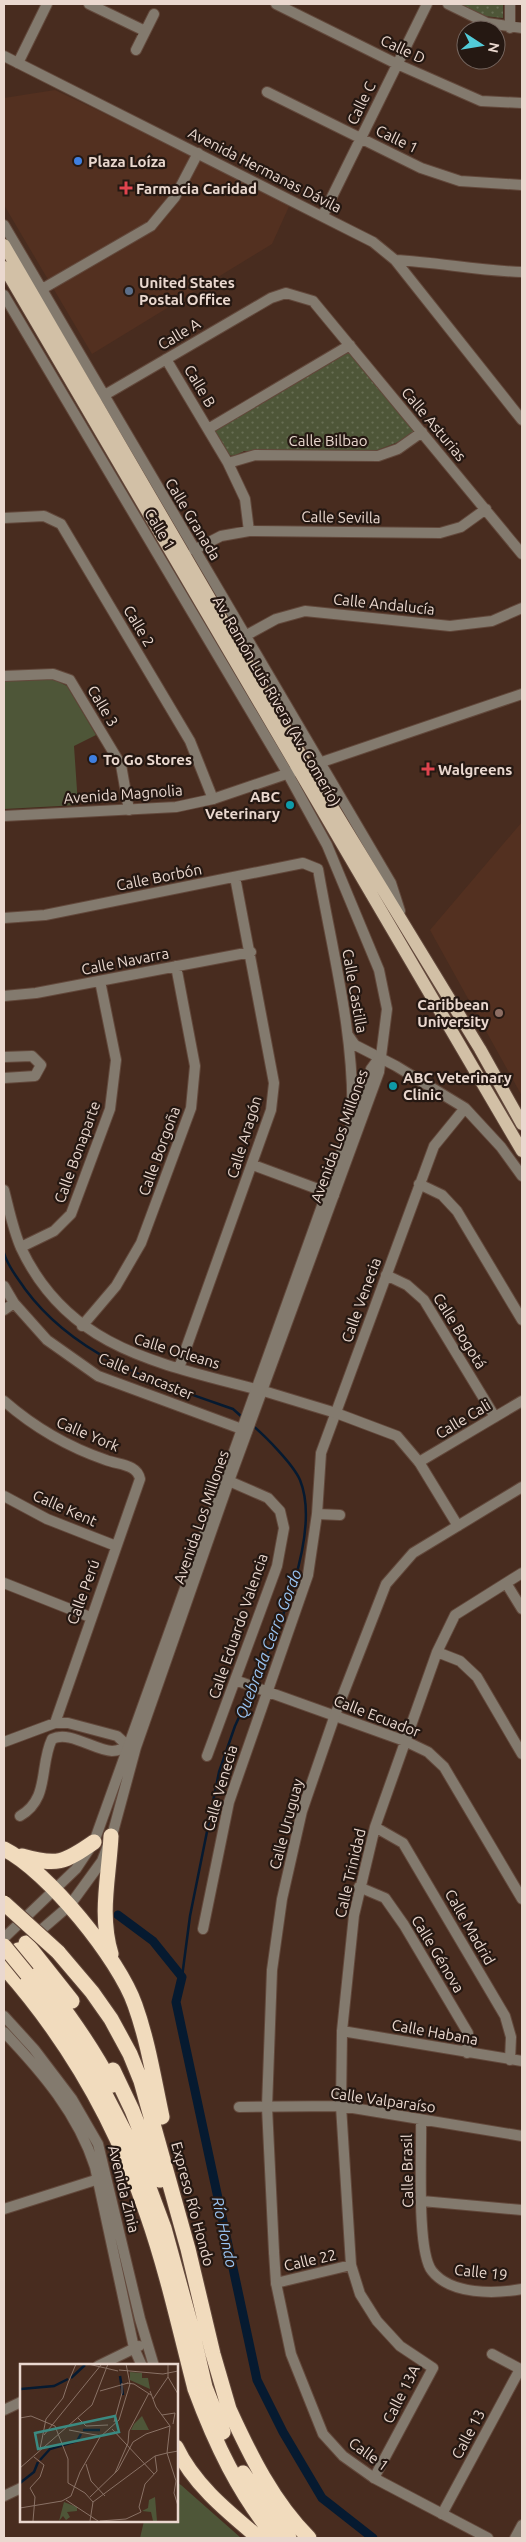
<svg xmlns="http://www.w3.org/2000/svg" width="526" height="2542" font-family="Ubuntu,sans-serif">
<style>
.built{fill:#533020}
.grass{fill:#4e5638}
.park{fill:url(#park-dots)}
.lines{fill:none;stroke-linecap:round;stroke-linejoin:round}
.stream{stroke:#061a30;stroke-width:2.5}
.canal{stroke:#061a30;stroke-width:9}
.minor-casing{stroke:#62483b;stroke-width:12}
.tertiary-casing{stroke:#62483b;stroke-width:12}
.primary-casing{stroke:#62483b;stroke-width:14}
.motorway-casing{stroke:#62483b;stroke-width:17}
.minor{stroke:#837a6e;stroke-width:10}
.tertiary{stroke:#837a6e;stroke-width:10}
.primary{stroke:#d2c0a6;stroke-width:12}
.motorway{stroke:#f1dbbd;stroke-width:15}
.motorway-bridge-casing{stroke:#62483b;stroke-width:17;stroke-linecap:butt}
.motorway-bridge{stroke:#f1dbbd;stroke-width:15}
.shop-dot{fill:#3f7fe0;stroke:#251812;stroke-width:2}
.health-dot{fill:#e0444e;stroke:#251812;stroke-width:2}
.service-dot{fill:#5c6f8a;stroke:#251812;stroke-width:2}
.culture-dot{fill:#0f9aa8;stroke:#251812;stroke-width:2}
.education-dot{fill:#8d6e63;stroke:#251812;stroke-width:2}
.labels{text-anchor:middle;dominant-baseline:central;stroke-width:4.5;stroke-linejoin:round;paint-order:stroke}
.street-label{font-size:15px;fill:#ead8cf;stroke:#251812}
.poi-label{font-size:15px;font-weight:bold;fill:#ead8cf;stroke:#251812;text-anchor:start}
.water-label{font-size:16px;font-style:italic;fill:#99c3f1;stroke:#251812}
.inset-river{fill:none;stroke:#061a30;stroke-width:2.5}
.inset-road{fill:none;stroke:#897165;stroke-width:1}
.view{fill:#3b8a81;fill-opacity:0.15;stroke:#3b8a81;stroke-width:2.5}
.inset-edge{fill:none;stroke:#ead8cf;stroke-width:2.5}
</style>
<defs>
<pattern id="park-dots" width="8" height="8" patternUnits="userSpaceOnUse" patternTransform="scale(1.25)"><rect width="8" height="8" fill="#4e5638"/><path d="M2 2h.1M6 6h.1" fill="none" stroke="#686e54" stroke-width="1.8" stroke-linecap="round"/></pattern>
</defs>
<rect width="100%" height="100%" fill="#482c1f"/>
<path class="built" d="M55 90 291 202 272 244 92 354 4 205V98Z
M522 822V1096L430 930Z"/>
<path class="grass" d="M51 678 67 686 96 735 74 746 78 805 4 809V680Z
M176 2482 181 2485 241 2538H140L144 2521H176Z"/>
<path class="park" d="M459 4H503V18L484 16Z
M344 352 351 353 412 427 413 432 401 441 375 451H244L234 456 228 455 214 431 215 428Z"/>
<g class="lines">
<path class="stream" d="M4 1253C8 1267 17 1277 25 1289 76 1358 156 1382 233 1409L242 1417
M252 1425C265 1436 293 1464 300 1480 322 1534 277 1633 254 1684
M182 1977 190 1916 219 1772 235 1726 252 1689"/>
<path class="canal" d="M118 1915 153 1941 182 1977 176 2002 257 2380 283 2432 322 2498 373 2538"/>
<g class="minor-casing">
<path id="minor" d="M89 4 145 31
M276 4 397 64 481 101 522 103
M448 4 487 23 522 28
M510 28V4
M136 50 154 14
M18 63 47 4
M267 92 421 168 460 181 522 185
M323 215 427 4
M4 225 391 883 400 911
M37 292 151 226 175 197 198 153
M4 295 288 774
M166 359 228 463 245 499 249 531
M103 396 271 298 286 293 313 301 522 554
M208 429 350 345
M228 463 255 455 378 456 398 449 422 432
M4 518 44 516 61 524 190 741 213 799
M194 550 221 536 249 531 440 533 461 527 486 509
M245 636 276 619 305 611 450 626 492 621 522 608
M4 676 53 674 70 680 121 765 129 810
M4 918 45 915 303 863 318 869C332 950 355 1036 352 1117
M4 996 36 993 251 952
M348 1035 355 1045 396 1066 465 1108 501 1147 522 1176
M4 1057 32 1056 41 1065 35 1076 4 1078
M253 1165 334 1195
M419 1184 442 1195 457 1211 522 1320
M4 1190C9 1209 13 1230 21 1248 68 1348 158 1363 255 1389
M21 1247 54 1231 71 1214 110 1109 116 1060 100 981
M386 1275 407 1285 424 1300 495 1417
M4 1286 14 1303 47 1340 98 1376 247 1431
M4 1310 14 1303
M82 1326 116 1286 141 1243 191 1108 195 1066 176 966
M179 1368 271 1110 274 1083 235 877
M4 1401C35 1428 68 1447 106 1460 119 1465 137 1464 140 1479L55 1723
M419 1462 522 1401
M4 1496 47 1519 116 1546
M317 1514 340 1515
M4 1583 90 1617
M506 1583 522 1609
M437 1652 460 1661 477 1677 522 1754
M235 1680 405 1741 428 1752 444 1767 522 1899
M4 1742 55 1723H68L117 1736 128 1746
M207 1756 277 1566 284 1528 280 1511 268 1498 222 1478
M20 1816C50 1799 39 1766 52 1739 69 1730 94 1750 112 1751 121 1751 126 1745 135 1747
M375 1827 403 1843 505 2016 511 2037 510 2060
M359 1887 385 1898 404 1925 468 2033 467 2053
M203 1929 229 1802 308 1575 317 1514 321 1453 434 1146 465 1108
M342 2031 522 2061
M239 2107 341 2106 522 2136
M421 2120C422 2150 416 2251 432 2271 451 2295 495 2294 522 2289
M422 2201 522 2210
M4 2209 105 2177
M274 2252 276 2283 351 2265
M492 2354 522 2370
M374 2478 433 2368 400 2346 377 2321 360 2294 351 2265 341 2106 342 2031 354 1915 375 1827 437 1652 455 1615 522 1573
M4 2496 21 2488
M442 2514 520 2369
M515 2538 522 2525"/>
</g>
<g class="tertiary-casing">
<path id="tertiary" d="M4 56 373 242 395 260 522 420
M395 260C437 262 479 271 522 272
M4 816 176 807 213 799 522 694
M257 1389 336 1413 397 1436 419 1462 458 1526
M34 1936 70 1905 102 1861 113 1832 136 1747 229 1481 379 1072 387 1009 379 970 327 845 288 774
M4 1938 76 1869 94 1842 371 1069 379 1058
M4 2016 34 2049 72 2099 98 2144 140 2319 154 2366
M4 2032C42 2072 78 2114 95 2167L134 2348 142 2366
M274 2252 267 2107 272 1970 282 1899 302 1811 335 1715 386 1584 413 1553 522 1487
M276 2283 291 2354 323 2434 343 2456 374 2478 488 2538
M98 2366 139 2346
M4 2410 21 2402"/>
</g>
<g class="primary-casing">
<path id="primary" d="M4 245 308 767 480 1049 522 1124
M4 267 522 1151"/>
</g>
<g class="motorway-casing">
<path id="motorway" d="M4 1849C48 1871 119 1959 135 2005 148 2041 154 2080 162 2117
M22 1856C57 1866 64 1863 94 1842
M26 1943 72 2001
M18 1950C53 1993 86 2036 112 2085
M58 1952 92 1992 111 2019 130 2054 141 2081 188 2249 213 2354 229 2409C250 2455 273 2502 309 2538
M111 1954C99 1914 109 1877 111 1836
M4 1967C68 2039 116 2123 147 2214 167 2271 180 2331 195 2389 215 2443 239 2494 276 2538
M27 1974 84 2054 138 2158 164 2228 191 2326 205 2387 223 2432
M113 2070 132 2110 160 2180
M176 2447C194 2485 228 2512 259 2538
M243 2473 289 2538"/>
</g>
<use href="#minor" class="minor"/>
<use href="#tertiary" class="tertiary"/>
<use href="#primary" class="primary"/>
<use href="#motorway" class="motorway"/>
<g class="motorway-bridge-casing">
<path id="motorway-bridge" d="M4 1903 58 1952
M4 1946 27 1974"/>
</g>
<use href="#motorway-bridge" class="motorway-bridge"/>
</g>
<g class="shop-dot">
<circle cx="78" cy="161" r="5"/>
<circle cx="93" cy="759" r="5"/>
</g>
<g class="health-dot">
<path d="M123.5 180.5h5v5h5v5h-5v5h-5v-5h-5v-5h5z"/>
<path d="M425.5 761.5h5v5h5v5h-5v5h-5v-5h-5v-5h5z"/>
</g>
<circle class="service-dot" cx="129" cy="291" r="5"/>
<g class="culture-dot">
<circle cx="290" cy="805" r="5"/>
<circle cx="393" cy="1086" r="5"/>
</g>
<circle class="education-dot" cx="499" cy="1013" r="5"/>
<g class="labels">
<g class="street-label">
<text transform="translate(403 49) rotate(25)">Calle D</text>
<text transform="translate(361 103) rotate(-64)">Calle C</text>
<text transform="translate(397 139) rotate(26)">Calle 1</text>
<text transform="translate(265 170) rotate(27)">Avenida Hermanas Dávila</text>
<text transform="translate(179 334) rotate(-31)">Calle A</text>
<text transform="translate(200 386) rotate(59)">Calle B</text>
<text transform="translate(434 424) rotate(50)">Calle Asturias</text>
<text x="328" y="440">Calle Bilbao</text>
<text transform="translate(341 517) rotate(1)">Calle Sevilla</text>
<text transform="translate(193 519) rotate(59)">Calle Granada</text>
<text transform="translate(160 529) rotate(59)">Calle 1</text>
<text transform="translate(384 604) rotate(6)">Calle Andalucía</text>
<text transform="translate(139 626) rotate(59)">Calle 2</text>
<text transform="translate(277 701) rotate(60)">Av. Ramón Luis Rivera (Av. Comerío)</text>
<text transform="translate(103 706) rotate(59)">Calle 3</text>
<text transform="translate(123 794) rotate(-4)">Avenida Magnolia</text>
<text transform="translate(159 877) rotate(-11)">Calle Borbón</text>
<text transform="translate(125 961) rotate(-11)">Calle Navarra</text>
<text transform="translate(355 991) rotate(80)">Calle Castilla</text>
<text transform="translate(339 1136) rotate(-70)">Avenida Los Millones</text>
<text transform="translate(244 1137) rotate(-73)">Calle Aragón</text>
<text transform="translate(159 1151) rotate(-70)">Calle Borgoña</text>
<text transform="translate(77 1152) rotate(-70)">Calle Bonaparte</text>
<text transform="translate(361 1300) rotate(-70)">Calle Venecia</text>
<text transform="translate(460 1331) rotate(58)">Calle Bogotá</text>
<text transform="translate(177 1351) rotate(17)">Calle Orleans</text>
<text transform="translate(146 1376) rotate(22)">Calle Lancaster</text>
<text transform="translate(463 1419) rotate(-31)">Calle Cali</text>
<text transform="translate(88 1434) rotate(23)">Calle York</text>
<text transform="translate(65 1508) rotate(24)">Calle Kent</text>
<text transform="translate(201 1517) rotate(-71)">Avenida Los Millones</text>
<text transform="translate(83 1592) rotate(-70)">Calle Perú</text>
<text transform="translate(238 1626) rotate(-71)">Calle Eduardo Valencia</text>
<text transform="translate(377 1716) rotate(21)">Calle Ecuador</text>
<text transform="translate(220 1788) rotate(-74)">Calle Venecia</text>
<text transform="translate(286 1824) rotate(-75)">Calle Uruguay</text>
<text transform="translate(350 1873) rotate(-77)">Calle Trinidad</text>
<text transform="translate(470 1927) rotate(60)">Calle Madrid</text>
<text transform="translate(438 1954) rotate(59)">Calle Génova</text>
<text transform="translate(435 2032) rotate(10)">Calle Habana</text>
<text transform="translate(383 2100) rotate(8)">Calle Valparaíso</text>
<text transform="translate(407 2171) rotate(-91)">Calle Brasil</text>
<text transform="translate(124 2189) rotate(76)">Avenida Zinia</text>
<text transform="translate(193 2204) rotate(75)">Expreso Río Hondo</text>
<text transform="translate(310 2260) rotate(-13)">Calle 22</text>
<text transform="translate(481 2272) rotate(6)">Calle 19</text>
<text transform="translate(401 2394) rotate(-63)">Calle 13A</text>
<text transform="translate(468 2434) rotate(-62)">Calle 13</text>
<text transform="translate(369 2454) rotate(36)">Calle 1</text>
</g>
<g class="poi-label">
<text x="88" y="161">Plaza Loíza</text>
<text x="136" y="188">Farmacia Caridad</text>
<text x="139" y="282">United States<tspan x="139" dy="17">Postal Office</tspan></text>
<text x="103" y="759">To Go Stores</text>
<text x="438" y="769">Walgreens</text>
<text x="280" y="796" text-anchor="end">ABC<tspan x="280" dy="17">Veterinary</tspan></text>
<text x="489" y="1004" text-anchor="end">Caribbean<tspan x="489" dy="17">University</tspan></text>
<text x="403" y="1077">ABC Veterinary<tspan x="403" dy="17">Clinic</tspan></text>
</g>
<g class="water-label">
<text transform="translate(268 1644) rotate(-69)">Quebrada Cerro Gordo</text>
<text transform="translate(225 2232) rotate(78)">Río Hondo</text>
</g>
</g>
<g transform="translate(20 2364)">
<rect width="158" height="158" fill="#482c1f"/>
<path d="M110 8 122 9V14H128L130 25 110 16Z" fill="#4e5638"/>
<path d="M135 133 137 157H133L131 148 122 147 128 144 129 136ZM44 138 57 143V147L47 148 50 153 46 156 43 152 39 157Z" fill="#4e5638"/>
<path d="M122 52 129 66H111L114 60Z" fill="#4e5638"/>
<path class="inset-river" d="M100 12 103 31M51 14 65 1M1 25 34 22 48 15M63 66H80M20 96 30 85 57 77 61 70M0 119 14 108 18 98"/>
<path class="inset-road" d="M68 0 98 7M148 0V13L158 30M99 6 143 10 158 7M48 19 56 0M107 19 114 20 131 31M80 27 108 19M130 27 136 43 150 62M133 35 148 13M142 51 155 49 153 60M0 54 11 52 35 62 48 95V119L65 129 73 138 70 157M58 54 66 62 88 61M94 58 102 29V19M92 65 134 110M49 66 81 72M24 71 81 1M20 85 26 55 43 34 48 19M158 87 147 89 156 117 154 129 158 142M66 100 71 117 85 132M0 104 72 41 88 0M95 109 108 79 109 67 129 29M70 133 98 106 113 78 126 70 150 62M46 136 78 157M73 138 135 92M0 144 42 137 51 132 60 108 80 73 99 56 110 20 106 0M13 157 15 133 10 124 20 113 24 101 14 93M80 157 106 155 121 148 119 143 125 120 137 107 135 92 147 89 150 62"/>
<path class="view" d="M95 52 99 68 18 85 15 69Z"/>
<rect width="158" height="158" class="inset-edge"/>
</g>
<rect width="526" height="2542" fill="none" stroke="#ead8cf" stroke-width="10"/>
<g transform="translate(481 45) rotate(102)"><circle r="24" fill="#251812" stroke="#74655e"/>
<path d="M0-4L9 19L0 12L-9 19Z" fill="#52cbd8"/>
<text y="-8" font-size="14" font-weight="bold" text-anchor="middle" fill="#ead8cf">N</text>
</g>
</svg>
